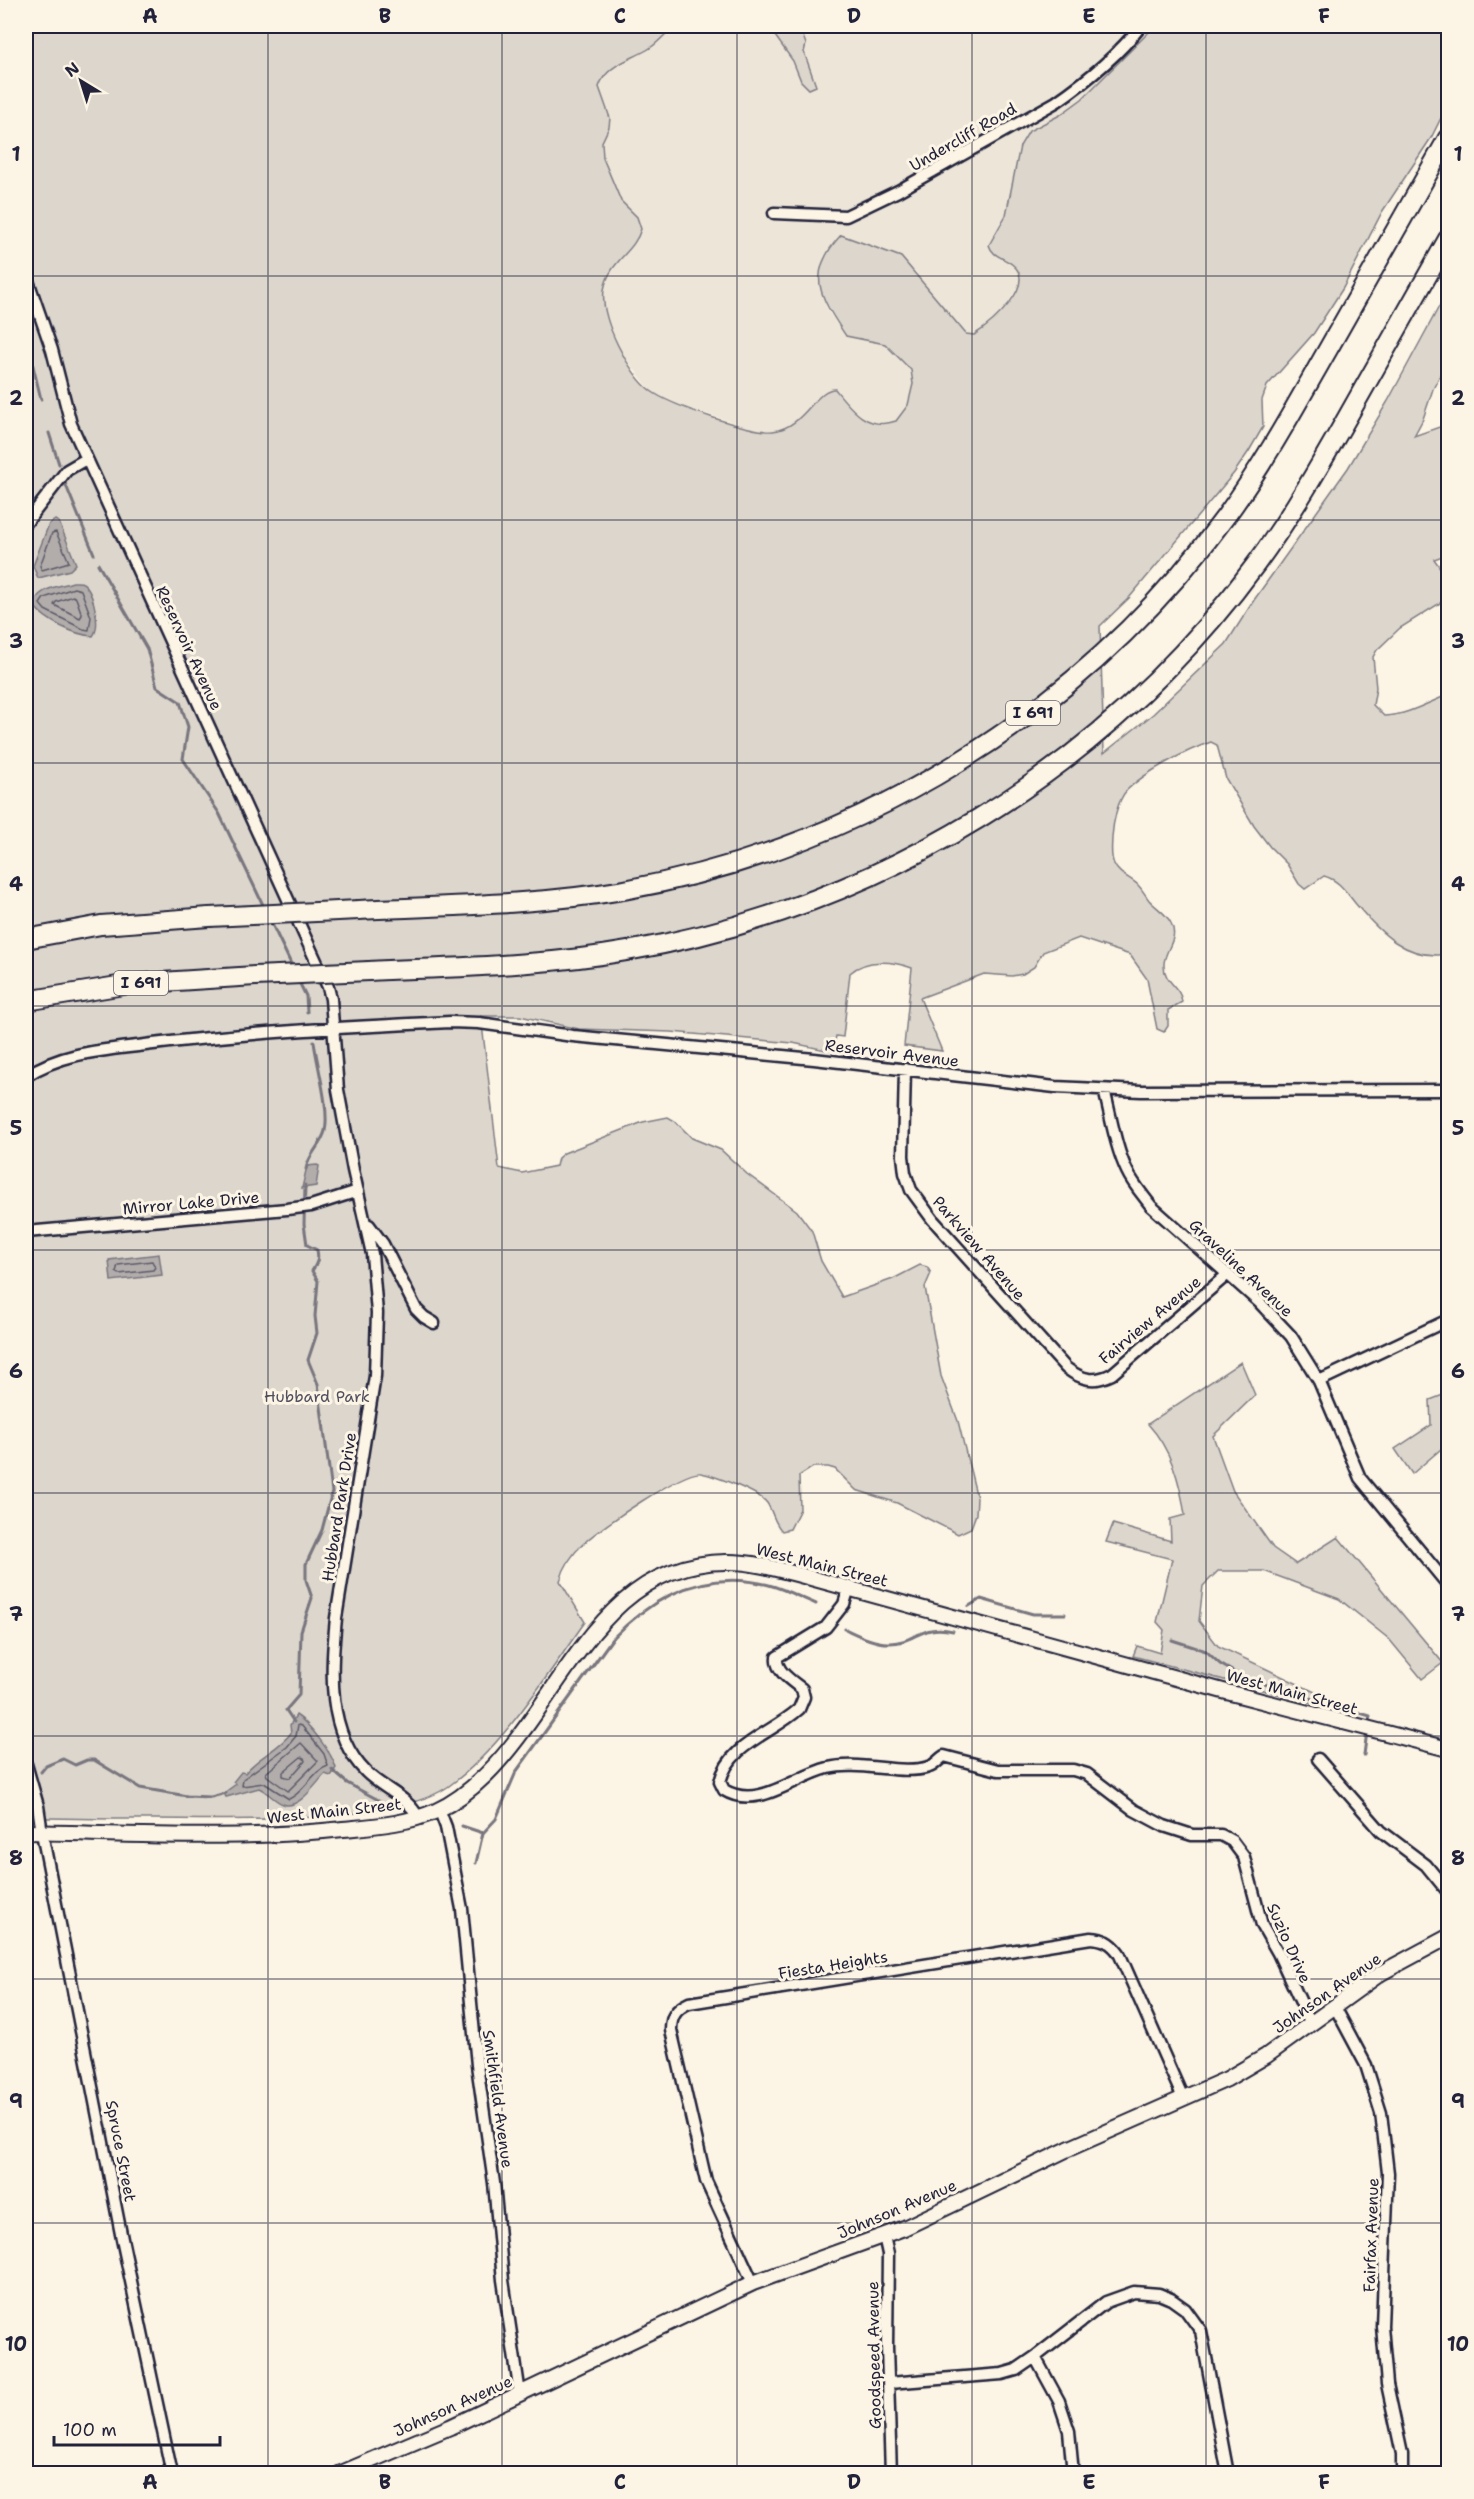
<svg xmlns="http://www.w3.org/2000/svg" width="1474" height="2499" font-family="'Shantell Sans',sans-serif">
<style>
.built{fill:#ece5d8}
.green{fill:#dcd6cc;stroke:#7f7c84;stroke-width:1.5}
.water{fill:#b2adab;stroke:#78757e;stroke-width:1.5}
.lines{fill:none;stroke-linecap:round;stroke-linejoin:round}
.shore{stroke:#5c5a68;stroke-width:1.5}
.stream{stroke:#78757e;stroke-width:3}
.street-casing{stroke:#22223b;stroke-width:15}
.secondary-casing{stroke:#22223b;stroke-width:18}
.highway-casing{stroke:#22223b;stroke-width:22}
.street{stroke:#fcf5e5;stroke-width:10}
.secondary{stroke:#fcf5e5;stroke-width:14}
.highway{stroke:#fcf5e5;stroke-width:18}
.highway-bridge-casing{stroke:#22223b;stroke-width:22;stroke-linecap:butt}
.highway-bridge{stroke:#fcf5e5;stroke-width:18}
.grid{fill:none;stroke:#22223b;stroke-width:1.5;stroke-opacity:0.55}
.labels{text-anchor:middle;dominant-baseline:central;stroke-width:6;stroke-linejoin:round;paint-order:stroke}
.shield{fill:#fcf5e5;stroke:#63616e;stroke-width:1.5}
.shield-label{font-size:15px;font-weight:bold;fill:#22223b}
.street-label{font-size:16px;fill:#22223b;stroke:#fcf5e5}
.park-label{font-size:16px;fill:#504f5f;stroke:#fcf5e5}
.neatline{fill:none;stroke:#22223b;stroke-width:2}
.grid-label{font-size:20px;text-anchor:middle;font-weight:bold;fill:#22223b}
</style>
<rect width="100%" height="100%" fill="#fcf5e5"/>
<filter id="ink" filterUnits="userSpaceOnUse"><feTurbulence type="fractalNoise" baseFrequency=".0167" numOctaves="2"/><feDisplacementMap in="SourceGraphic" scale="12" xChannelSelector="R" yChannelSelector="G"/><feConvolveMatrix kernelMatrix="1 2 1 2 8 2 1 2 1" color-interpolation-filters="sRGB"/></filter>
<g filter="url(#ink)">
<path class="built" d="M674 26H768L793 61 801 81 816 86 804 52 805 48 803 32 799 26H1155L1082 99 1060 115 1035 127 1024 139 1006 215 990 245 995 255 1012 264 1019 274 1020 283 1002 313 974 335 966 334 922 283 916 272 893 254 841 235 824 256 822 296 828 311 846 336 886 344 906 364 911 370 913 384 908 405 896 421 875 423 859 416 835 389 831 388 816 399 807 413 789 427 772 431 756 430 726 420 682 406 652 392 621 352 604 309V289L609 273 638 239 641 229V225L621 201 603 158 602 142 609 127 606 106 599 87 604 76 612 69 650 48Z"/>
<path class="green" d="M26 26H674C666 33 659 42 650 48 632 60 606 64 599 87L610 118 609 127 602 142 603 158 621 201 637 217 641 229C634 253 609 261 604 290 600 318 629 375 651 391 670 405 751 433 773 431 804 428 816 388 835 389 851 409 867 431 896 421L908 405 913 384 911 370 885 344 846 336C821 298 804 275 841 235L901 257 966 334 974 335C991 324 1036 286 1014 266 1005 257 993 258 989 245L1006 215 1020 146 1029 131 1060 115 1082 99 1155 26H1448V104L1431 138 1382 212 1343 288 1314 333 1267 386 1262 400 1263 427 1249 451 1234 473 1129 598 1100 626 1104 753 1153 714 1226 644 1254 600 1348 468 1388 401 1448 290V360L1433 389 1423 419 1414 436 1448 424V554L1434 559C1443 571 1453 585 1445 600L1400 628 1377 650 1373 657 1376 688 1373 705 1384 716C1408 715 1427 703 1448 695V954C1407 961 1379 932 1355 903 1346 892 1339 880 1324 876L1305 889 1299 884 1287 864 1270 847 1254 826 1226 779 1217 745 1211 742C1187 750 1145 772 1127 790 1117 801 1113 823 1112 837 1112 846 1110 856 1114 864 1119 875 1130 877 1138 885 1142 889 1145 895 1149 900 1156 908 1166 913 1171 923 1180 940 1163 950 1164 966 1164 982 1181 987 1182 1002L1168 1010V1026L1164 1032 1157 1029 1147 979 1130 955 1079 938 1043 952 1034 967 1023 974 1012 976 984 974 920 998 942 1051 904 1046 912 968C893 961 867 958 850 973L843 1037 836 1036 834 1045 830 1051 793 1043 671 1032 579 1029 520 1016H481L499 1168 522 1173 556 1166 558 1158 564 1153 643 1122 668 1117 675 1121 692 1138 721 1150 747 1174 797 1211 812 1231 821 1261 842 1297 893 1279 920 1265 927 1267 931 1273 925 1287 941 1376 958 1421 977 1498 976 1514 971 1528 958 1534 897 1503 856 1490 835 1469 828 1467H813L799 1476 800 1509 790 1529 782 1531C774 1523 773 1512 767 1503 759 1492 715 1476 701 1473 684 1470 599 1528 584 1543 573 1553 564 1566 560 1581L585 1622C547 1675 502 1748 449 1786 393 1826 224 1819 153 1819 111 1819 68 1819 26 1817Z
M768 26H799L806 44 804 52 816 86 809 89 801 81 793 61Z
M1241 1362 1255 1395 1213 1436 1233 1491 1273 1548 1296 1564 1338 1537 1443 1663 1422 1679 1389 1639 1339 1599 1264 1571H1218L1203 1586 1199 1621 1218 1646 1336 1702 1327 1707 1133 1656 1137 1646 1160 1653 1164 1630 1157 1622 1172 1559 1106 1542 1113 1524 1171 1541 1170 1519 1185 1515C1180 1482 1171 1449 1148 1424Z
M1448 1393V1443L1412 1474 1395 1449 1431 1425 1430 1400Z"/>
<path class="water" d="M55 520 59 522 76 564 70 570 38 578 33 566 49 524Z
M73 582C78 582 83 581 86 586 94 597 101 626 93 636 74 635 46 621 34 606 36 588 58 587 73 582Z
M317 1165 319 1166 316 1186 302 1188 307 1166Z
M159 1254 162 1275 111 1281 109 1260Z
M296 1715C309 1723 332 1753 336 1768L331 1776 325 1774C316 1783 298 1811 283 1804 274 1801 268 1792 259 1788L226 1797 224 1793 236 1784 233 1782 241 1772 245 1773C258 1757 278 1750 291 1733L290 1725Z"/>
<g class="lines">
<path class="shore" d="M56 532 69 562 42 570 40 566 52 533Z
M74 588 81 590 91 617 89 630 83 629 45 610 40 604 44 598Z
M73 596 76 598 82 615 80 618 54 605 56 602Z
M152 1261 155 1267 153 1270 119 1274 116 1272 118 1265Z
M298 1725 302 1726 324 1754 328 1766C312 1771 305 1792 289 1799L264 1783 242 1786 243 1779 287 1747 296 1736Z
M301 1743 318 1761 288 1791 267 1776 266 1773Z
M301 1757 304 1758 305 1761 290 1778 283 1776V1772Z"/>
<path class="stream" d="M26 337 41 399
M49 433 59 464
M65 483 94 554
M98 564 147 649 157 687 180 702 188 727 183 759 219 813 265 909
M270 920 293 968
M298 980 306 996 307 1012
M306 1169C309 1153 321 1146 325 1131 330 1110 317 1065 314 1042
M969 1606 981 1599 1033 1614H1065
M845 1629C858 1635 875 1644 890 1643 915 1643 922 1623 953 1631
M1172 1640 1206 1651 1220 1664 1244 1678 1370 1716 1368 1725
M294 1722 286 1710 299 1695 301 1631 312 1598 306 1580V1564L322 1530 332 1492 318 1384 308 1360 317 1333 315 1316 318 1281 312 1271C317 1263 319 1259 317 1250L307 1245 304 1224 305 1185
M1364 1755 1367 1731
M332 1770 347 1783 384 1803
M41 1772 46 1766 63 1759 75 1765 87 1760H94L140 1788 187 1796 211 1797 226 1793
M462 1826 483 1833
M476 1863 483 1833 496 1819 516 1772 612 1639C655 1594 706 1569 769 1585 785 1589 801 1598 816 1604"/>
<g class="street-casing">
<path id="street" d="M774 213 846 216 898 191 1056 102C1088 80 1117 56 1141 26
M26 275 52 350 71 424 328 987 331 999 338 1090 353 1170 372 1254 377 1313 375 1376 336 1618C331 1670 326 1732 366 1772 383 1789 407 1796 418 1817
M26 523 67 470 86 459
M905 1069 903 1156 905 1173 911 1190 933 1220 1066 1368C1082 1380 1094 1383 1112 1374L1228 1274
M26 1076C64 1051 108 1050 153 1044 252 1032 350 1027 450 1022L479 1023 573 1036 814 1059 1055 1087 1141 1091 1448 1090
M1104 1090C1111 1116 1115 1146 1127 1171 1133 1184 1143 1195 1151 1206L1260 1303 1291 1336 1319 1381 1360 1478 1448 1585
M369 1225 383 1244 416 1309 424 1317 434 1323
M26 1232 287 1209 311 1206 358 1191
M1319 1381 1448 1320
M849 1588 844 1604 826 1627 777 1657C775 1671 792 1681 802 1689L804 1697 799 1709C771 1734 729 1744 720 1782L724 1790C758 1811 795 1776 828 1768 861 1760 900 1776 929 1767 934 1766 939 1759 944 1756L998 1770H1073L1087 1774 1134 1810 1164 1826 1192 1835H1221L1232 1841 1244 1857 1262 1925 1278 1953 1311 2024
M1318 1759 1381 1831 1426 1865 1448 1892
M26 1764 38 1806 42 1833 122 2239 172 2474
M439 1809 446 1827 462 1909 477 2065 494 2183 503 2280 520 2394
M1335 2007 1366 2065 1381 2113 1388 2173 1382 2326 1387 2384 1402 2454V2474
M884 2236 888 2254 887 2347 891 2474
M753 2283 706 2181 671 2030C671 2016 676 2009 689 2003L1091 1938C1104 1939 1111 1942 1119 1953L1183 2098
M1035 2357 1059 2401 1069 2431 1073 2474
M889 2383 1002 2374 1016 2370 1035 2357 1106 2302 1134 2292 1159 2294 1171 2299 1185 2309 1201 2331 1228 2474"/>
</g>
<g class="secondary-casing">
<path id="secondary" d="M26 1832C131 1834 238 1841 343 1829 374 1826 407 1824 436 1811 473 1794 502 1760 525 1728 579 1654 624 1560 729 1562 753 1562 777 1569 800 1575L1223 1691 1448 1749
M339 2474 450 2427 753 2283 904 2228 1068 2149 1227 2079 1266 2056 1381 1973 1448 1937"/>
</g>
<g class="highway-casing">
<path id="highway" d="M359 910C447 906 536 905 624 890 864 847 1082 713 1226 516 1264 464 1295 407 1327 351 1368 280 1408 209 1448 138
M26 939 101 925 209 917
M369 971C455 967 543 966 627 951 877 908 1106 769 1256 564 1292 515 1322 462 1352 409 1384 352 1416 295 1448 239
M26 1001 130 984 255 976"/>
</g>
<use href="#street" class="street"/>
<use href="#secondary" class="secondary"/>
<use href="#highway" class="highway"/>
<g class="highway-bridge-casing">
<path id="highway-bridge" d="M209 917 359 910
M255 976 369 971"/>
</g>
<use href="#highway-bridge" class="highway-bridge"/>
</g>
</g>
<path class="grid" d="M268 26V2474M502 26V2474M737 26V2474M972 26V2474M1206 26V2474M26 276H1448M26 520H1448M26 763H1448M26 1006H1448M26 1250H1448M26 1493H1448M26 1736H1448M26 1979H1448M26 2223H1448"/>
<g class="labels">
<g class="shield">
<rect x="1006" y="701" width="54" height="24" rx="4.5"/>
<rect x="114" y="971" width="54" height="24" rx="4.5"/>
</g>
<g class="shield-label">
<text x="1033" y="713">I 691</text>
<text x="141" y="983">I 691</text>
</g>
<g class="street-label">
<text transform="translate(963 137) rotate(-30)">Undercliff Road</text>
<text transform="translate(189 648) rotate(65)">Reservoir Avenue</text>
<text transform="translate(892 1053) rotate(7)">Reservoir Avenue</text>
<text transform="translate(191 1203) rotate(-5)">Mirror Lake Drive</text>
<text transform="translate(979 1248) rotate(49)">Parkview Avenue</text>
<text transform="translate(1241 1268) rotate(43)">Graveline Avenue</text>
<text transform="translate(1150 1320) rotate(-40)">Fairview Avenue</text>
<text transform="translate(339 1507) rotate(-81)">Hubbard Park Drive</text>
<text transform="translate(822 1565) rotate(14)">West Main Street</text>
<text transform="translate(1292 1692) rotate(15)">West Main Street</text>
<text transform="translate(334 1811) rotate(-6)">West Main Street</text>
<text transform="translate(1289 1943) rotate(66)">Suzio Drive</text>
<text transform="translate(833 1965) rotate(-9)">Fiesta Heights</text>
<text transform="translate(1327 1993) rotate(-35)">Johnson Avenue</text>
<text transform="translate(498 2099) rotate(82)">Smithfield Avenue</text>
<text transform="translate(121 2151) rotate(79)">Spruce Street</text>
<text transform="translate(897 2209) rotate(-23)">Johnson Avenue</text>
<text transform="translate(1371 2235) rotate(-88)">Fairfax Avenue</text>
<text transform="translate(874 2355) rotate(-91)">Goodspeed Avenue</text>
<text transform="translate(453 2406) rotate(-24)">Johnson Avenue</text>
</g>
<g class="park-label">
<text x="317" y="1396">Hubbard Park</text>
</g>
</g>
<rect width="1474" height="2499" fill="none" stroke="#fcf5e5" stroke-width="66"/>
<g transform="translate(81 81) rotate(322)" stroke="#fcf5e5" stroke-width="4.5" paint-order="stroke">
<path d="M0-4.5L10 22L0 15L-10 22Z" fill="#22223b"/>
<text y="-9" font-size="16" font-weight="bold" text-anchor="middle" fill="#22223b">N</text>
</g>
<path d="M54 2436v9h166v-9" fill="none" stroke="#22223b" stroke-width="3"/>
<text x="63" y="2436" font-size="18" fill="#22223b" stroke="#fcf5e5" stroke-width="4.5" paint-order="stroke">100 m</text>
<rect x="33" y="33" width="1408" height="2433" class="neatline"/>
<g class="grid-label">
<text x="150" y="23">A</text>
<text x="385" y="23">B</text>
<text x="620" y="23">C</text>
<text x="854" y="23">D</text>
<text x="1089" y="23">E</text>
<text x="1324" y="23">F</text>
<text x="16" y="161">1</text>
<text x="1458" y="161">1</text>
<text x="16" y="405">2</text>
<text x="1458" y="405">2</text>
<text x="16" y="648">3</text>
<text x="1458" y="648">3</text>
<text x="16" y="891">4</text>
<text x="1458" y="891">4</text>
<text x="16" y="1135">5</text>
<text x="1458" y="1135">5</text>
<text x="16" y="1378">6</text>
<text x="1458" y="1378">6</text>
<text x="16" y="1621">7</text>
<text x="1458" y="1621">7</text>
<text x="16" y="1865">8</text>
<text x="1458" y="1865">8</text>
<text x="16" y="2108">9</text>
<text x="1458" y="2108">9</text>
<text x="16" y="2351">10</text>
<text x="1458" y="2351">10</text>
<text x="150" y="2489">A</text>
<text x="385" y="2489">B</text>
<text x="620" y="2489">C</text>
<text x="854" y="2489">D</text>
<text x="1089" y="2489">E</text>
<text x="1324" y="2489">F</text>
</g>
</svg>
